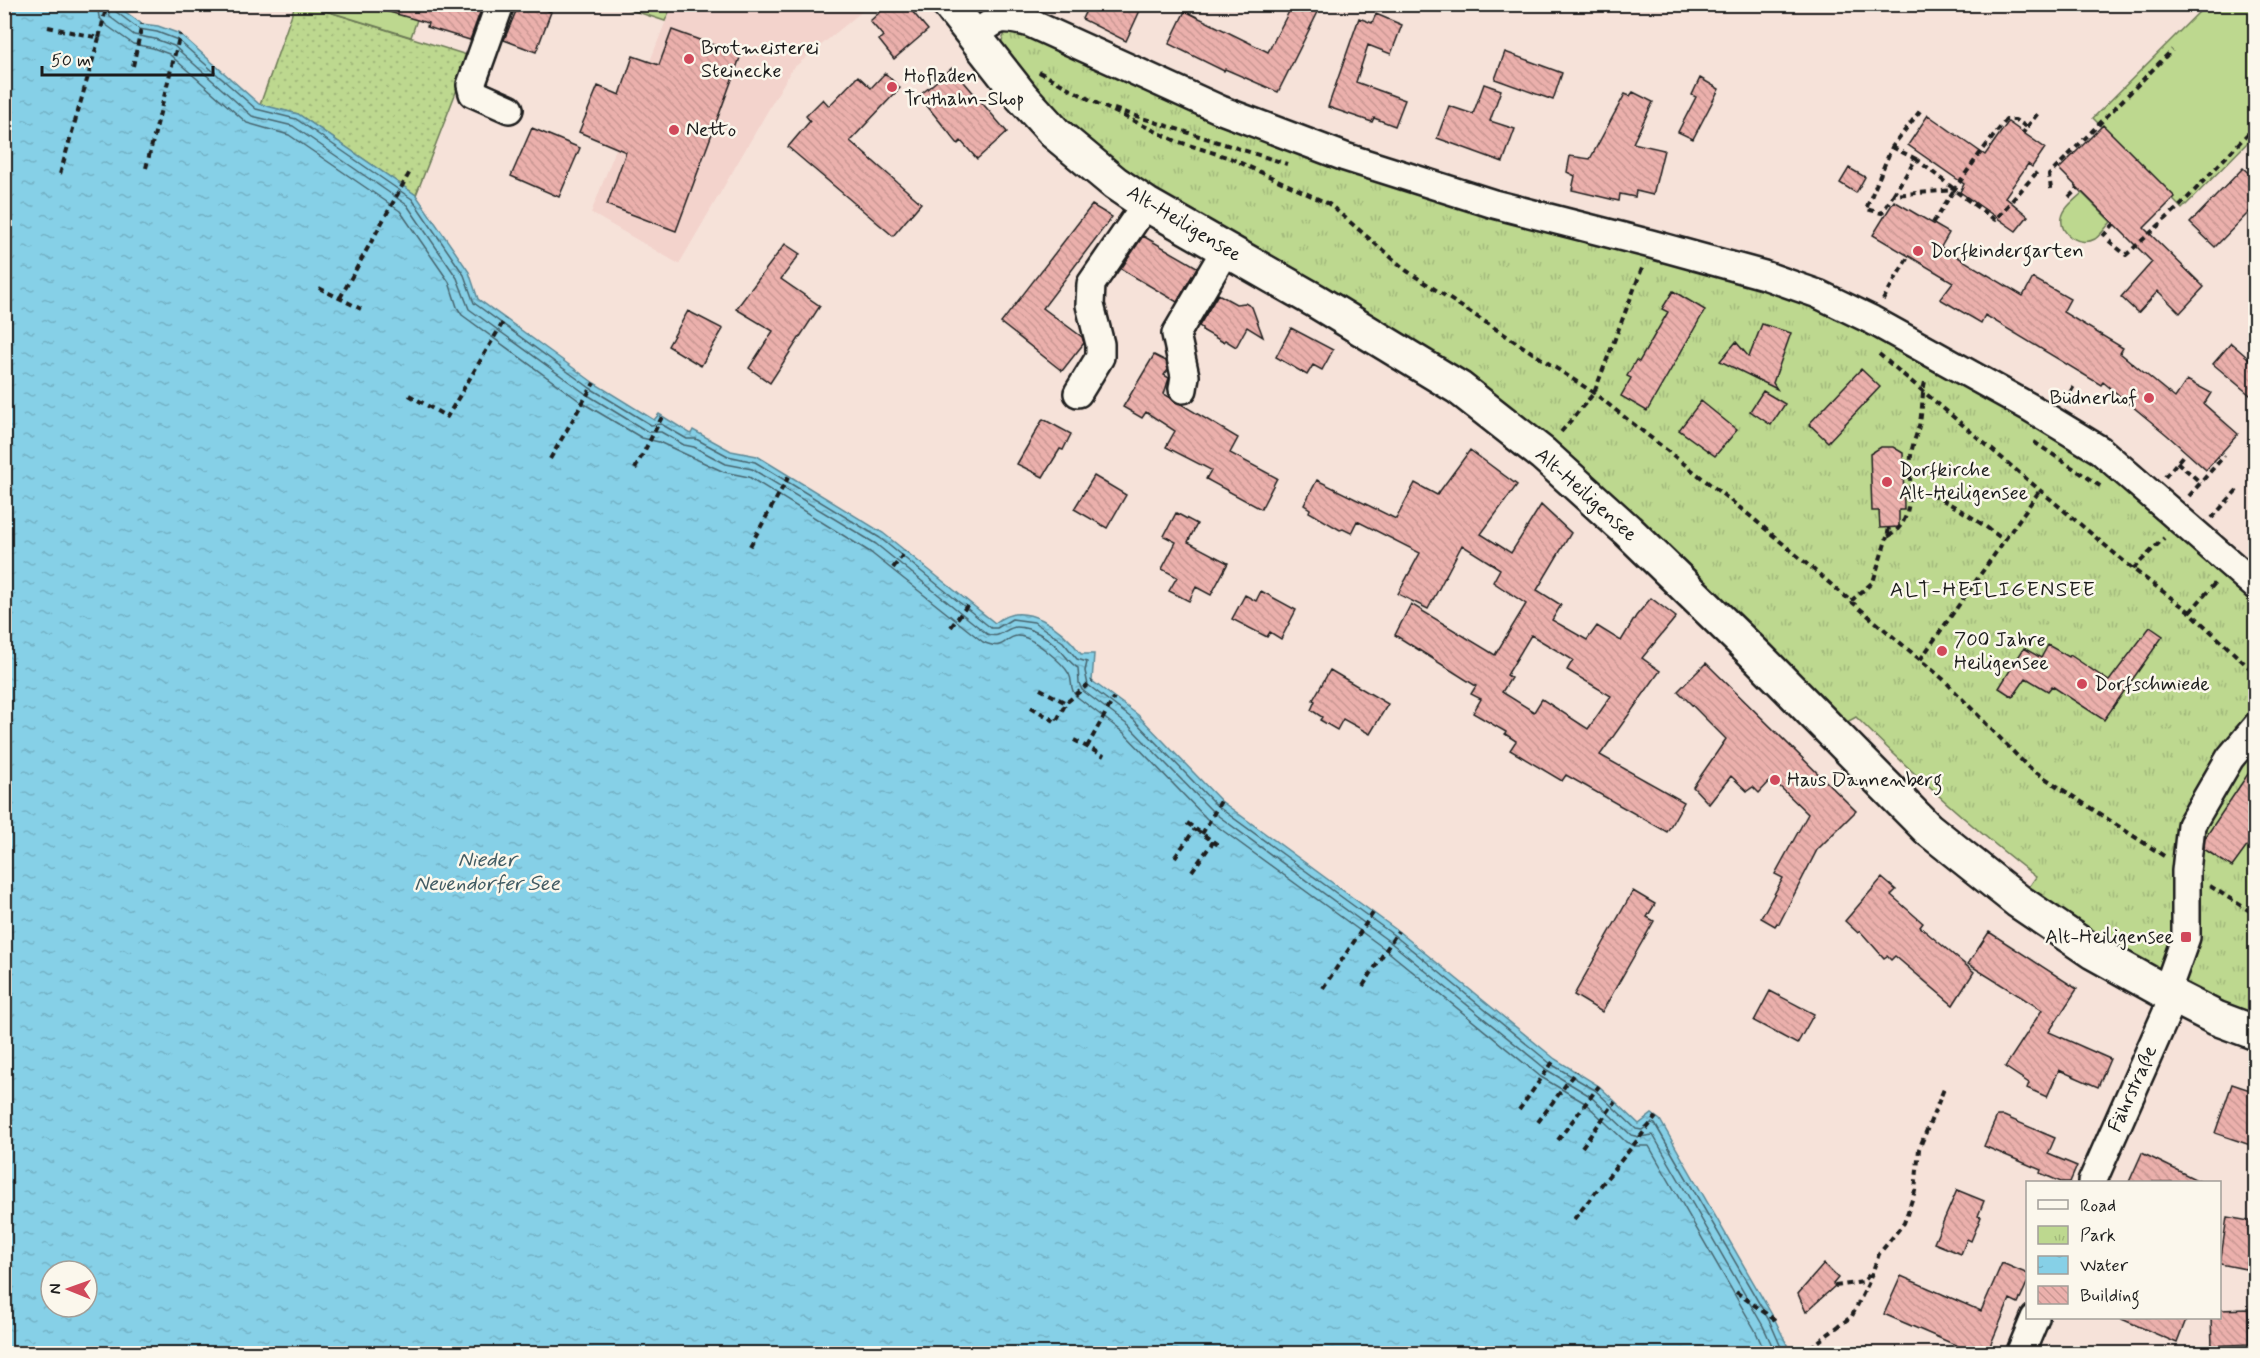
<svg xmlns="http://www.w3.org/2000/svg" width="2260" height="1358" font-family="Mynerve,sans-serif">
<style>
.built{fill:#f3d3cc}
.grass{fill:url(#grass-dots);stroke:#6c7a56;stroke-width:1.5}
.park{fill:url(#park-tufts);stroke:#6c7a56;stroke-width:1.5}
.garden{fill:#bdd88f;stroke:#6c7a56;stroke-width:1.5}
.water{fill:url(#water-ripples);stroke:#5c8896;stroke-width:1.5;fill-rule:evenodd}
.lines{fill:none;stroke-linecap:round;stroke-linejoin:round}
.shore{stroke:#46646d;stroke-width:1.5}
.building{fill:url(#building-back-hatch);stroke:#1c1c1c;stroke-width:1.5;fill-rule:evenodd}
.minor-casing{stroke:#1c1c1c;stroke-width:32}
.major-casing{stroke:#1c1c1c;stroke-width:38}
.path{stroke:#1c1c1c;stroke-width:4;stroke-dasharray:6 4.5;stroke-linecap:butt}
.minor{stroke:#fbf7ec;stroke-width:27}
.major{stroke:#fbf7ec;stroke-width:33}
.poi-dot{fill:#d1495b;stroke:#fbf7ec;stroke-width:2}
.labels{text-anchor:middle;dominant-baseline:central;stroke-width:5;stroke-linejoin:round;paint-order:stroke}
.poi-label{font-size:20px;fill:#1c1c1c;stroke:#fbf7ec;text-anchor:start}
.street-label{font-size:20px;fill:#1c1c1c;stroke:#fbf7ec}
.neighbourhood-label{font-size:21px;letter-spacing:1.5px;fill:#1c1c1c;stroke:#fbf7ec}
.water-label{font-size:21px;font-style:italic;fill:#415b63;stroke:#fbf7ec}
</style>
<defs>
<pattern id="grass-dots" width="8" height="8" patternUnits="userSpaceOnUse" patternTransform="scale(1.5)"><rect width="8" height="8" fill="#bdd88f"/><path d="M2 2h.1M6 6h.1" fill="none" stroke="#a2b97b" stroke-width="1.8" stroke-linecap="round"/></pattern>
<pattern id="park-tufts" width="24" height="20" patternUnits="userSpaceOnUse" patternTransform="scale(1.5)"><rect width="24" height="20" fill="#bdd88f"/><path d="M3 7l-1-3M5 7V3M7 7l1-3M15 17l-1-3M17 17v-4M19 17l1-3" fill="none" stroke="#a2b97b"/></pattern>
<pattern id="water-ripples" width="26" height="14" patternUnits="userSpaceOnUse" patternTransform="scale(1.5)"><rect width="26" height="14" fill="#86d0e7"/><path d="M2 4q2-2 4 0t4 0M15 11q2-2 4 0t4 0" fill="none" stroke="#73b2c6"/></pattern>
<pattern id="building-back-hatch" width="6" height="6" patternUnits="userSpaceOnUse" patternTransform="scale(1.5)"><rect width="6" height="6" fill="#ebb0ac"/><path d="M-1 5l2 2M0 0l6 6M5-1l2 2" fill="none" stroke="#c99793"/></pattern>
</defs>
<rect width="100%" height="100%" fill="#f6e2d9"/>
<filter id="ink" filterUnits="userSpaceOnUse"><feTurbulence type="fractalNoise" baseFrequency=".0167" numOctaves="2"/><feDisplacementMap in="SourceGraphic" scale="12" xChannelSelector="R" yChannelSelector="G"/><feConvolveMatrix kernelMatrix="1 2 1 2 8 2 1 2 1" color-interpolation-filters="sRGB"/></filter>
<g filter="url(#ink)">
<path class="built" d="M672 5H870L792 69 679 264 591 213Z"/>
<path class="grass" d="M295 5H307L470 56 416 195 298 114 260 105Z"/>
<path class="park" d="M623 4H672V5L665 21 622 7Z
M1014 28 1162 92 1755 276 2067 433 2255 595V1022L2196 996 2025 893 2036 877C1972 828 1913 774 1856 717L1840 726 1637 524 1132 179 1054 112 1000 45 1006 31Z"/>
<path class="garden" d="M307 5H422L411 37Z
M2206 5H2255V135L2182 209 2093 118Z
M2082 193 2111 222C2106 227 2101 235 2095 239 2081 247 2059 235 2062 218 2063 208 2075 200 2082 193Z"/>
<path class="water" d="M5 4 116 5 142 24 158 26 180 34 259 104 298 114 416 195 469 272 478 299 594 383 654 420 659 414 691 434 693 430 731 451 757 456 883 533 995 623C1024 598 1063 629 1081 654H1094L1092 681 1138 715 1221 801 1398 931 1555 1059 1599 1086 1639 1124 1652 1114 1660 1120 1775 1320 1791 1353H5ZM51 1271H87V1307H51Z"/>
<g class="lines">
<path class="shore" d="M97 4 99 17 106 25 133 44 153 48 169 54 247 123 289 135 400 211 449 282 457 307 462 315 581 402 642 438 659 442 724 472 749 477 870 552 983 642C1005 652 1004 637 1017 636 1031 635 1063 663 1069 674 1073 681 1069 688 1076 696L1124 733 1207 819 1385 949 1541 1077 1585 1103 1626 1142 1635 1146H1649L1755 1330 1766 1354
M106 4 110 17 134 35 155 39 174 46 252 116 293 126 407 205 457 278 469 309 586 394 648 432H661L684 445 694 447 726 464 752 469 876 544 987 634C1001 640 1005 627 1017 627 1031 627 1049 638 1058 648 1066 655 1069 663 1078 668L1079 683 1082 690 1129 726 1213 812 1390 942 1547 1070 1590 1096 1631 1135 1639 1137 1653 1135 1763 1326 1776 1354
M113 4 115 11 139 29 157 32 178 40 256 109 296 119 412 199 464 275 474 303 590 388 651 425 661 424 687 439H696L728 456 755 462 880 538 991 628H997L1012 619 1034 622 1063 642 1077 659 1087 662 1085 671 1088 685 1134 720 1217 806 1395 936 1551 1064 1595 1090 1636 1129 1642 1130 1651 1123 1655 1124 1770 1322 1784 1354"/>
</g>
<path class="building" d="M383 4H475L482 7 470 40 427 27 428 23 382 10Z
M519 4H531L551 12 536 52 504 40Z
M889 4H906L928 30 894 59 879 40 883 36 870 21Z
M1089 4H1143L1126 41 1082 19Z
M1293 4H1322L1278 92 1225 69 1224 71 1169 44 1185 11 1268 52Z
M1376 14 1402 25 1391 54 1368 45 1356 82 1405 100 1395 126 1374 118 1372 122 1328 107 1359 18 1372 23Z
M672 30 741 55 676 231 607 205 626 152 579 132 598 86 620 95 633 56 659 65Z
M1505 52 1562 73 1553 100 1495 79Z
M952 68 1007 132 977 159 961 141 958 144 919 96Z
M885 73 900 88 850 141 921 203 893 236 788 147 810 121 806 116 823 99 829 106 858 76 871 88Z
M1700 78 1719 89 1693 139 1678 132 1696 97 1692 95Z
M1484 84 1501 90 1490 121 1515 129 1503 162 1437 138 1449 106 1473 114Z
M1633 92 1653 102 1633 143 1664 150 1653 195 1636 191 1635 197 1620 194 1619 201 1572 190 1575 176 1567 172 1570 156 1590 159 1625 94 1630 96Z
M1928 115 1985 155 2008 122 2045 148 2032 167 2028 164 2005 197 2028 216 2016 231 1960 192 1964 184 1908 145Z
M2103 125 2175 197 2144 228 2204 287 2180 313 2158 291 2138 313 2121 297 2152 262 2059 169Z
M532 128 580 148 559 197 511 176Z
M1849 168 1865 177 1856 193 1840 183Z
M2243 168 2256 180V205L2215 247 2190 223Z
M1894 201 1949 233 1941 247 2023 296 2033 278 2070 299 2063 312 2123 348 2120 353 2175 398 2187 380 2211 393 2204 404 2238 434 2206 470 2167 435 2103 382 2101 385 1985 315 1981 323 1940 299 1953 282 1873 235Z
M1092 205 1112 217 1043 308 1082 337 1084 343 1062 371 1001 323Z
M1143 236 1197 267 1177 302 1121 269Z
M785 244 800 254 781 279 820 306 770 383 749 368 773 331 736 309Z
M1673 291 1705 310 1647 411 1621 396 1631 378 1627 376 1636 360 1639 362 1668 312 1662 309Z
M1218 294 1236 304 1245 303 1252 307 1263 337 1247 327 1236 347 1225 340 1223 342 1202 330V328L1199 326Z
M688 311 723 329 701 366 668 346Z
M1762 324 1791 333 1773 383 1777 389 1720 361 1736 342 1749 357Z
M1291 328 1333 350 1322 370 1313 365 1307 375 1276 357Z
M2231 343 2256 365V400L2213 364Z
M1154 355 1166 361 1168 370 1164 375 1169 378 1164 394 1238 438 1230 453 1277 478 1261 509 1206 479 1211 470 1166 447 1175 431 1146 412 1142 418 1123 407Z
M1861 369 1880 387 1828 442 1809 424Z
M1763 391 1785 404 1771 425 1750 411Z
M1701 401 1737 430 1715 456 1679 430Z
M1043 419 1071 434 1063 450 1060 449 1043 477 1017 464Z
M1881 447H1893L1903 453 1904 510H1899V527L1880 528 1879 511H1872L1870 454Z
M1470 450 1517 485 1481 534 1511 553 1541 505 1571 533 1537 590 1561 605 1552 620 1587 640 1597 626 1621 641 1636 616 1651 598 1676 617 1642 658 1660 671 1600 755 1684 802 1667 832 1566 775 1562 781 1510 750 1516 741 1505 734 1506 732 1473 713 1481 699 1471 694 1476 686 1395 635 1411 604 1495 655 1526 604 1493 582 1500 569 1462 545 1428 609 1398 594 1420 553 1357 521 1351 533 1343 529 1340 530 1309 512 1310 509 1304 505 1317 480 1396 519 1415 483 1437 495ZM1531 635 1573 660 1567 670 1611 696 1588 729 1542 699 1534 712 1502 692 1511 678 1507 675Z
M1094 476 1126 495 1107 528 1074 509Z
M1176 513 1197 524 1188 542 1228 563 1211 595 1196 587 1189 601 1169 591 1177 577 1162 569 1176 542 1164 536Z
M1261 591 1296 610 1281 639 1270 632 1267 637 1232 619 1245 595 1256 601Z
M2150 627 2163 636 2104 720 2052 686 2048 691 2026 678 2013 697 1999 688 2024 648 2041 658 2048 645 2069 657 2070 655 2109 681Z
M1706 663 1856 811 1817 850 1779 924 1777 923 1775 926 1761 918 1783 878 1775 874 1808 814 1772 779 1759 793 1753 787 1747 791 1731 776 1709 804 1693 787 1726 739 1678 691Z
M1330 670 1388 704 1370 734 1343 719 1337 730 1320 720 1322 717 1311 710 1315 701 1313 700Z
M2256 762V834L2232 867 2204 849 2205 838Z
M1882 878 1896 890 1891 895 1923 923 1920 927 1974 972 1953 1005 1895 956 1891 960 1887 956 1884 958 1860 931 1858 933 1845 921Z
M1633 891 1655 904 1647 917 1654 921 1602 1012 1574 995Z
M1989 932 2077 989 2049 1032 2110 1059 2098 1087 2059 1070 2047 1097 2027 1088 2029 1083 2005 1067 2042 1010 1968 964Z
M1770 991 1814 1014 1797 1044 1754 1021Z
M2232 1084 2256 1092V1147L2215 1133Z
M1997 1116H2004L2055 1138 2048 1154 2077 1166 2070 1182H2061L2040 1173 2041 1170 1984 1146Z
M2142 1153 2201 1182H2129Z
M1957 1190 1984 1201 1978 1216 1981 1217 1971 1241 1967 1239 1961 1254 1934 1243Z
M2227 1217 2255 1222 2246 1269 2220 1264Z
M2002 1263 2028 1274V1281L2018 1303 2010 1299 1987 1353H1974L1884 1314 1901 1276 1981 1311Z
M1824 1264 1838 1278 1833 1284 1835 1286 1806 1312 1798 1294Z
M2248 1309 2249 1344 2212 1346 2211 1317H2220V1310Z
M2117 1317H2187L2177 1343Z"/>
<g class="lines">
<g class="minor-casing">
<path id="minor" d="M500 4 471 85 473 93 509 109
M974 36C999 17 999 15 1030 23L1221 110 1345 157 1494 204 1651 244 1764 275 1818 294 1872 320 2031 408 2100 450 2256 586
M1183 389 1185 376 1176 334 1226 249
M1078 393 1100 357V344L1090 305 1091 284 1146 204
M2092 1182 2168 1010 2171 979 2186 937V871L2191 825 2230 758 2256 727
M2020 1354 2035 1318"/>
</g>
<g class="major-casing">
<path id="major" d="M949 4 1022 97 1055 133 1115 183 1146 204 1316 301 1459 388 1543 454 1627 530 1758 657 1928 829 2018 901 2093 952 2169 994 2216 1018 2256 1033"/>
</g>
<path class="path" d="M359 10 361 4
M48 27 99 38 107 4
M133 66 142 24
M1039 72 1098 104 1176 141 1230 158 1329 204 1407 271 1594 393 1749 515 1943 679 2028 767 2164 856
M1114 109 1287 164
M1920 111 1892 147 1866 209 1882 213 1893 195 1954 190 1978 156 2006 120H2015L2027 127 2023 133
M2027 127 2039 112
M1892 147 1916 159
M146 168 180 34
M60 174 99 38
M2051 189 2049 175 2172 50
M1893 195 1916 159 1954 189
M2069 197 2078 188
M1933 223 1954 190 1995 220 2038 171
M2103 236 2114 224
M2109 241 2126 255 2181 205 2256 125
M319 288 361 309
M340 298 411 170
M1883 300 1908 257
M1879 354 2133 569 2190 612 2256 674
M409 395 447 417 505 319
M2065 401 2074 386
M1561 432 1594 393 1643 266
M2034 442 2103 488
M550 459 594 383
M2177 462 2201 483
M635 469 662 417
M2165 477 2184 454
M1911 492C1934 488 1985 526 2004 540
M2189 496 2224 456
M2212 518 2237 490
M1889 528 1887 537C1917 522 1908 484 1911 456 1912 442 1920 429 1921 415 1923 402 1922 391 1926 378
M750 546 789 476
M893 568 906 551
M2133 569 2164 538
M1851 601 1873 582 1887 537
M2190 612 2215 583
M951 627 969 603
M1920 660 2040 490
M1040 689 1066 703
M1031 707 1056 722 1066 703 1092 681
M1074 740 1104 756
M1087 747 1114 698
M1187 823 1218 845
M1202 834 1221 801
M1175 857 1195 829
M1192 871 1213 842
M2210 886 2256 915
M1363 986 1398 931
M1323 988 1373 913
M1519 1110 1555 1059
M1538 1122 1576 1071
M1558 1140 1599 1086
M1582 1147 1615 1102
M1574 1219 1656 1117
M1835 1286 1863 1282 1870 1274
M1736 1292 1775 1320
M1802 1354 1852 1316 1868 1284 1879 1254 1904 1223 1915 1191 1919 1149 1944 1089"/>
<use href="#minor" class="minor"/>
<use href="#major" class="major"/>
</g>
</g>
<g class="poi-dot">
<circle cx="689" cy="59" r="6"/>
<circle cx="892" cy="87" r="6"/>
<circle cx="674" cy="130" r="6"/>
<circle cx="1918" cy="251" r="6"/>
<circle cx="2149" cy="398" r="6"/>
<circle cx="1887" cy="482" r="6"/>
<circle cx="1942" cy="651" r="6"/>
<circle cx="2082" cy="684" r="6"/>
<circle cx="1775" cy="780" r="6"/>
<rect x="2180" y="931" width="12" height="12" rx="3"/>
</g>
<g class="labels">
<g class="poi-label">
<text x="701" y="48">Brotmeisterei<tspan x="701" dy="23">Steinecke</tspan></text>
<text x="904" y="76">Hofladen<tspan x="904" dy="23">Truthahn-Shop</tspan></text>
<text x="686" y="130">Netto</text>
<text x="1930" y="251">Dorfkindergarten</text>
<text x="2137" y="398" text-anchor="end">Büdnerhof</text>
<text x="1899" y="470">Dorfkirche<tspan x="1899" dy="23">Alt-Heiligensee</tspan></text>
<text x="1954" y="640">700 Jahre<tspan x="1954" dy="23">Heiligensee</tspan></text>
<text x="2094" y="684">Dorfschmiede</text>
<text x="1787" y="780">Haus Dannenberg</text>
<text x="2174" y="937" text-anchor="end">Alt-Heiligensee</text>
</g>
<g class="street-label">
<text transform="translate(1184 224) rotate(31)">Alt-Heiligensee</text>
<text transform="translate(1586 495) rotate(42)">Alt-Heiligensee</text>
<text transform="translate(2133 1089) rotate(-66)">Fährstraße</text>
</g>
<g class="neighbourhood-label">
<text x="1993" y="590">ALT-HEILIGENSEE</text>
</g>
<g class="water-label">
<text x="487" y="860">Nieder<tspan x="487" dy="24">Neuendorfer See</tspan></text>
</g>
</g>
<rect width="2260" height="1358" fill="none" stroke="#fbf7ec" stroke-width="24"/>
<rect x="12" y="12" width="2236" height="1334" fill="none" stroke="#1c1c1c" stroke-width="2" filter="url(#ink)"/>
<rect x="2026" y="1181" width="195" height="138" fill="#fbf7ec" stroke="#a29f99" stroke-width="1.5"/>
<rect x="2038" y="1200" width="30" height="9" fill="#fbf7ec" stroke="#a29f99" stroke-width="1.5"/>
<text x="2080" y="1211" font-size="18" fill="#1c1c1c">Road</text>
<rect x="2038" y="1226" width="30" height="18" fill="url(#park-tufts)" stroke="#a29f99" stroke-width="1.5"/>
<text x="2080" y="1241" font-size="18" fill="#1c1c1c">Park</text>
<rect x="2038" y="1256" width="30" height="18" fill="url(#water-ripples)" stroke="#a29f99" stroke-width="1.5"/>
<text x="2080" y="1271" font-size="18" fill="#1c1c1c">Water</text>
<rect x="2038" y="1286" width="30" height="18" fill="url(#building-back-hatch)" stroke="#a29f99" stroke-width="1.5"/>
<text x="2080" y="1301" font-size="18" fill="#1c1c1c">Building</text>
<g transform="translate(69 1289) rotate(271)"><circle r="28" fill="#fbf7ec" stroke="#a29f99" stroke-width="1.5"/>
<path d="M0-4.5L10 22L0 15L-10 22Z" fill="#d1495b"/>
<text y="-9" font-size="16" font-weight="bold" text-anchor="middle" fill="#1c1c1c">N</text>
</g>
<path d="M42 66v9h171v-9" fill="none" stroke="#1c1c1c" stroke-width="3"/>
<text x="51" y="66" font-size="18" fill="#1c1c1c" stroke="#fbf7ec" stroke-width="4.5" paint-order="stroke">50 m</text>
</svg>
